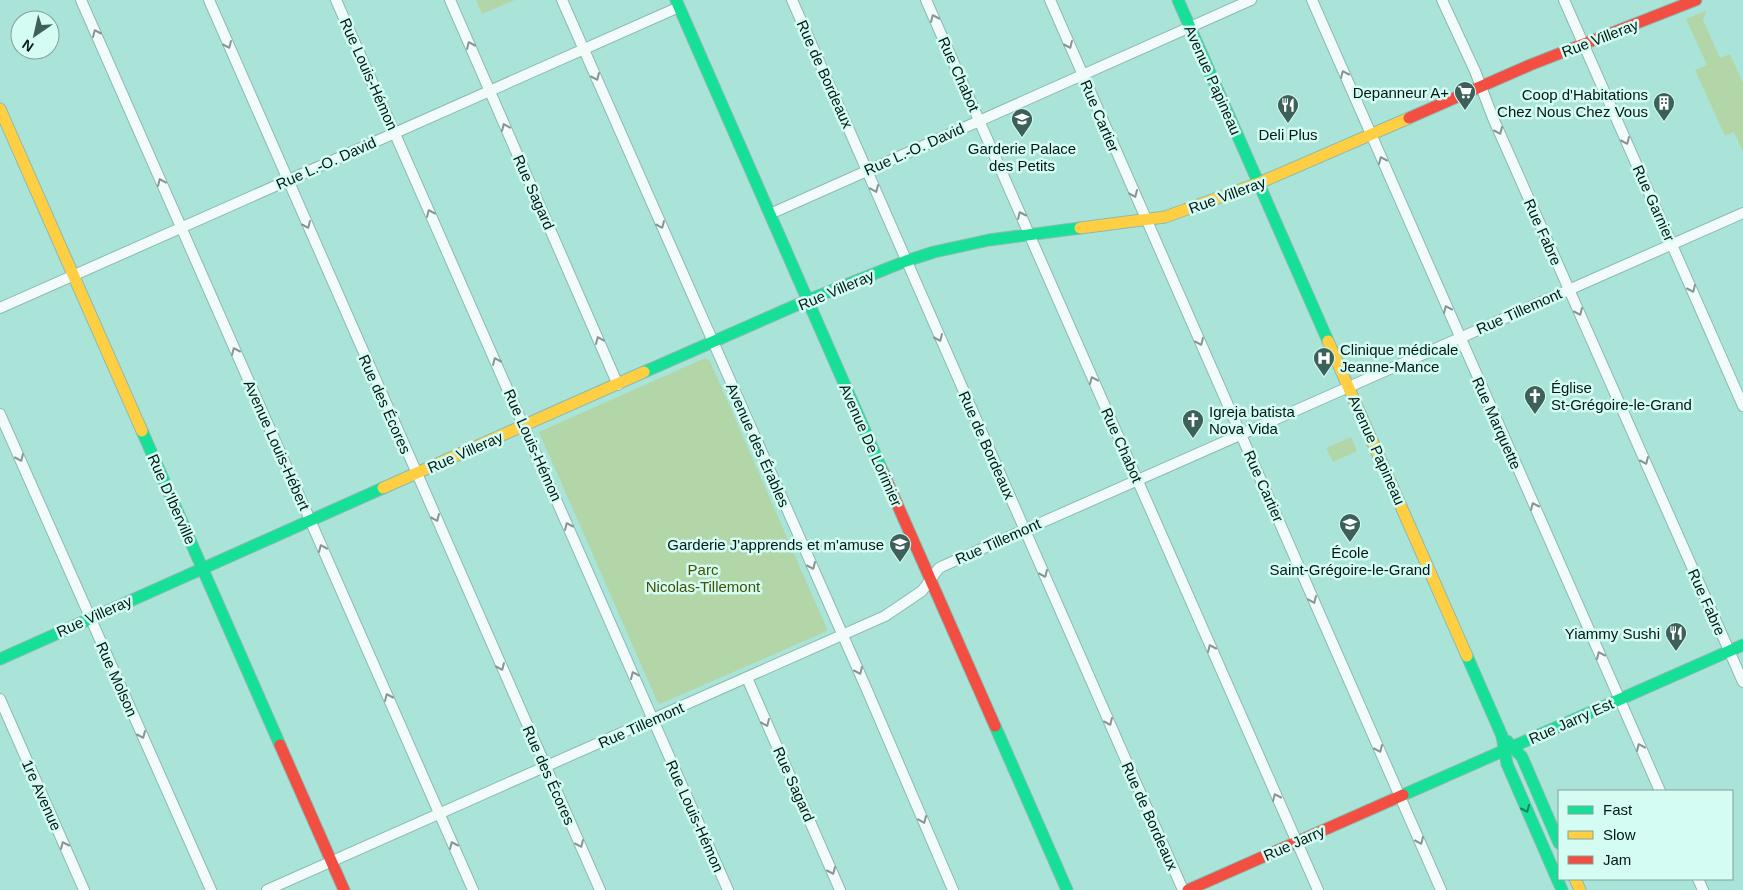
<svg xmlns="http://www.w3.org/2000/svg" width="1743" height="890" font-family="Helvetica,sans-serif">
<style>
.green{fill:#b2d6a8}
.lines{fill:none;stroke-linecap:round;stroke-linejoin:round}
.street-casing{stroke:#8bbab1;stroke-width:12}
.fast-casing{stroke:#8bbab1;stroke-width:13}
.slow-casing{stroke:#8bbab1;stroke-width:13}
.jam-casing{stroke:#8bbab1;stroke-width:13}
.street{stroke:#f2fbf9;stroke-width:10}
.fast{stroke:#16e098;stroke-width:11}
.slow{stroke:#ffcf43;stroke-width:11}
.jam{stroke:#f24e42;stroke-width:11}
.oneway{stroke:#869592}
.oneway2{stroke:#0d865d}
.labels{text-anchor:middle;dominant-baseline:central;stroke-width:5;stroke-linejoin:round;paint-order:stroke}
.street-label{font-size:15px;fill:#021915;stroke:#d5fcf3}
.poi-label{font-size:15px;fill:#021915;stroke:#d5fcf3;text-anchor:end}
.park-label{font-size:15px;fill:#445003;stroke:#d5fcf3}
</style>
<rect width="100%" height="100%" fill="#aae4d8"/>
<path class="green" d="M476 0H515L482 14Z
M1706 11 1703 20 1720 58 1730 54 1743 83V152L1734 132 1725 136 1695 70 1707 65 1686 19Z
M705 358 710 361 827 629 825 632 660 704 657 701 539 432Z
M1351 437 1357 451 1333 462 1326 448Z"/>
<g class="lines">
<g class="street-casing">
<path id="street" d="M81 0 473 890
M209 0 600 890
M336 0 728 890
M450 0 618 385
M562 0 867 690 953 890
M792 0 1183 890
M926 0 1318 890
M1050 0 1441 890
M1312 0 1660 791
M1442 0 1475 71 1493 118 1743 682
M1564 0 1743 406
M770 214 1251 0
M0 308 679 7
M0 414 211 890
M747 678 840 890
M0 699 84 890
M1698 879 1703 890
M267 890 885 616 922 591 939 568 943 566 1743 213"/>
</g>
<g class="fast-casing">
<path id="fast" d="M676 0 883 472
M1178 0 1328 341
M644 372 808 300 906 261 934 252 989 240 1080 228
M142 431 280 745
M1467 656 1502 736 1507 764 1562 890
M0 659 383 488
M995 726 1067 890
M1507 741 1522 757 1559 843
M1403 795 1743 645"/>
</g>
<g class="slow-casing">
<path id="slow" d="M0 109 142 431
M1080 228 1165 217 1259 183 1409 118
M1328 341 1467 656
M383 488 644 372
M1575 879 1580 890"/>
</g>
<g class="jam-casing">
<path id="jam" d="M1409 118 1530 65 1696 0
M883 472 995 726
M280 745 344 890
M1188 890 1403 795"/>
</g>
<use href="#street" class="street"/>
<use href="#fast" class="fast"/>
<use href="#slow" class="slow"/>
<use href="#jam" class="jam"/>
</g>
<defs><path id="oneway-chevron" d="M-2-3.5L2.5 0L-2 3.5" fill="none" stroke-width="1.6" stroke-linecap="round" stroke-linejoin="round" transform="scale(1.25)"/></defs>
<g class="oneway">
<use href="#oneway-chevron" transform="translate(934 18) rotate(-114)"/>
<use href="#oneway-chevron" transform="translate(96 33) rotate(-114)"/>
<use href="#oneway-chevron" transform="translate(228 45) rotate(66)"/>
<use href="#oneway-chevron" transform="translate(470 45) rotate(-114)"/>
<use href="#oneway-chevron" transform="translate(1069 45) rotate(66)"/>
<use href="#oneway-chevron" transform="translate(1344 74) rotate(-114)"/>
<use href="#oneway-chevron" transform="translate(596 77) rotate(66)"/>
<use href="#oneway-chevron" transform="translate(505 127) rotate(-113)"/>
<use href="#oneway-chevron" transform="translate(1499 131) rotate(66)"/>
<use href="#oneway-chevron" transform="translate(1626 141) rotate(66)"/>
<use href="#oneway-chevron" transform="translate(1382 160) rotate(-114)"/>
<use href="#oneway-chevron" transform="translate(161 182) rotate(-113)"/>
<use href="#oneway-chevron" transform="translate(875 189) rotate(67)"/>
<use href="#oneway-chevron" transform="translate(1134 194) rotate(67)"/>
<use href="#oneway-chevron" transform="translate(430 213) rotate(-114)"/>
<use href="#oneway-chevron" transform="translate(1021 215) rotate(-114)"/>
<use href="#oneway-chevron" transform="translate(307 225) rotate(66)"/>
<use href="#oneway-chevron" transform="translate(661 225) rotate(66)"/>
<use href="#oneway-chevron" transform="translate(1692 289) rotate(66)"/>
<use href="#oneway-chevron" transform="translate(1447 309) rotate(-114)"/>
<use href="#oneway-chevron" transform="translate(1579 312) rotate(66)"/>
<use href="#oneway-chevron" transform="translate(939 338) rotate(66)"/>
<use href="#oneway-chevron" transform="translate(599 340) rotate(-113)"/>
<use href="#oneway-chevron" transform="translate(1200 342) rotate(66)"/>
<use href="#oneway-chevron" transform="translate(235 351) rotate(-114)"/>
<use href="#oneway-chevron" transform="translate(496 361) rotate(-114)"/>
<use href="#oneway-chevron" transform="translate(1093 380) rotate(-114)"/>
<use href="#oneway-chevron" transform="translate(20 458) rotate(66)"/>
<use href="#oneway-chevron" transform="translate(1645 461) rotate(66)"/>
<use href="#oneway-chevron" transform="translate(1534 506) rotate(-114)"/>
<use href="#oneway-chevron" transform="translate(436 518) rotate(66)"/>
<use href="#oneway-chevron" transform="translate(568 526) rotate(-114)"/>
<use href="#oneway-chevron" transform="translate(322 548) rotate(-114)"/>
<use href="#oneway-chevron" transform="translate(812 566) rotate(66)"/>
<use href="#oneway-chevron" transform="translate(1044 574) rotate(66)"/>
<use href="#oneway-chevron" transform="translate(1313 600) rotate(67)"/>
<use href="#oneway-chevron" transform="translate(1211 648) rotate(-114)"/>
<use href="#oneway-chevron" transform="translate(1600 655) rotate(-114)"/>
<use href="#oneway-chevron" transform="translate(501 667) rotate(66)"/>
<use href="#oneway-chevron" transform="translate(859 671) rotate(66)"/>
<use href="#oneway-chevron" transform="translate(634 675) rotate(-114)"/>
<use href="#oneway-chevron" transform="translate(388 697) rotate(-114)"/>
<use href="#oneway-chevron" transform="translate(1109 722) rotate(66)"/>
<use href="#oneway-chevron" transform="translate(766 723) rotate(66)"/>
<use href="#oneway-chevron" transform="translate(142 735) rotate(66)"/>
<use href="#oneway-chevron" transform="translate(1640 747) rotate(-114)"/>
<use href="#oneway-chevron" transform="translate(1379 749) rotate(66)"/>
<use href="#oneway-chevron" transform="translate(1276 797) rotate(-114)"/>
<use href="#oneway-chevron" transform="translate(923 820) rotate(67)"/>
<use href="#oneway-chevron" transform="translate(1420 841) rotate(66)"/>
<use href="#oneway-chevron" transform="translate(580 844) rotate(66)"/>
<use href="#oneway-chevron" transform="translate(64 845) rotate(-114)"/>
<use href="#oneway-chevron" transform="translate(453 845) rotate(-114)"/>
<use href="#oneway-chevron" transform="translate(832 871) rotate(66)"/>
</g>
<use class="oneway2" href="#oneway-chevron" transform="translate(1526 809) rotate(66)"/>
<defs>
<g id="supermarket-pin" transform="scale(1.125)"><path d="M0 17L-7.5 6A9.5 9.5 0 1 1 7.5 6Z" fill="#3d6059" stroke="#d5fcf3"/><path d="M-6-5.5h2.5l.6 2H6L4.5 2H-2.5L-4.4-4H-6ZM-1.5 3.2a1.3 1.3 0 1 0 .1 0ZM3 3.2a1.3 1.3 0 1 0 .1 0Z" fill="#fff"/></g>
<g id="building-pin" transform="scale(1.125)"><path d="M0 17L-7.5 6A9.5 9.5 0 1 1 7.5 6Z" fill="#3d6059" stroke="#d5fcf3"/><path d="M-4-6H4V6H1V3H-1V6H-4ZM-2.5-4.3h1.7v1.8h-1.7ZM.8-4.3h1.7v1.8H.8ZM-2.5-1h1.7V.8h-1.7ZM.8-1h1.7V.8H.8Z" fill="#fff"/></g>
<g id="restaurant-pin" transform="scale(1.125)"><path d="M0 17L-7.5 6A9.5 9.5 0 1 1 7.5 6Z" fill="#3d6059" stroke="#d5fcf3"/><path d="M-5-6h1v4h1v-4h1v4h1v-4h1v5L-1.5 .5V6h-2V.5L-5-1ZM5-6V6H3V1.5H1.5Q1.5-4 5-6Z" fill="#fff"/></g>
<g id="school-pin" transform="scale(1.125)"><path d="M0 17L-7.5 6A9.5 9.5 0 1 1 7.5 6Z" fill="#3d6059" stroke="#d5fcf3"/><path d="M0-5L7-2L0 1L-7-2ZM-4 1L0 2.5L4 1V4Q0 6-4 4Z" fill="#fff"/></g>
<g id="hospital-pin" transform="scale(1.125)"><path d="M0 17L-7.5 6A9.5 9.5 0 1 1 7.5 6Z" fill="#3d6059" stroke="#d5fcf3"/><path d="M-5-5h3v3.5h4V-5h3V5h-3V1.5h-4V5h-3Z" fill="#fff"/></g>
<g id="church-pin" transform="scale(1.125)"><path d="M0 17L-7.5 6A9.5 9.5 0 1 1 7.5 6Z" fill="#3d6059" stroke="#d5fcf3"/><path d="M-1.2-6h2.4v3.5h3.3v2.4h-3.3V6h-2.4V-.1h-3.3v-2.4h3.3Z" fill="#fff"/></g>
</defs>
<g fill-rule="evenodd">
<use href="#supermarket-pin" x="1465" y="92"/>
<use href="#building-pin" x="1664" y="103"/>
<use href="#restaurant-pin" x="1288" y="105"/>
<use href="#school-pin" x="1022" y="119"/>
<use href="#hospital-pin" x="1324" y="358"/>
<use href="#church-pin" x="1535" y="396"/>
<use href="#church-pin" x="1193" y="420"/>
<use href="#school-pin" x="1350" y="524"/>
<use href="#school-pin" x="900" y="544"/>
<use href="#restaurant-pin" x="1676" y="633"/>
</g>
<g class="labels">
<g class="street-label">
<text transform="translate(1600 38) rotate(-21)">Rue Villeray</text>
<text transform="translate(369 74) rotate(66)">Rue Louis-Hémon</text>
<text transform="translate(825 74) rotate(66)">Rue de Bordeaux</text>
<text transform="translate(959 74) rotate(66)">Rue Chabot</text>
<text transform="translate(1213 80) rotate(66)">Avenue Papineau</text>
<text transform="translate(1100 116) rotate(67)">Rue Cartier</text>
<text transform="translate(914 149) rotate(-24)">Rue L.-O. David</text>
<text transform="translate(326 163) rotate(-24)">Rue L.-O. David</text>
<text transform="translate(534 192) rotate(66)">Rue Sagard</text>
<text transform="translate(1227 195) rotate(-20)">Rue Villeray</text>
<text transform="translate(1654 203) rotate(66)">Rue Garnier</text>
<text transform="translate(1543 232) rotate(66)">Rue Fabre</text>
<text transform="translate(836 290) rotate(-23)">Rue Villeray</text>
<text transform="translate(1519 311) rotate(-24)">Rue Tillemont</text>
<text transform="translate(385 404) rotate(66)">Rue des Écores</text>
<text transform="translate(1497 423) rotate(66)">Rue Marquette</text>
<text transform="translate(277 445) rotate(66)">Avenue Louis-Hébert</text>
<text transform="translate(533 445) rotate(66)">Rue Louis-Hémon</text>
<text transform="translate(758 445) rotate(66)">Avenue des Érables</text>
<text transform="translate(871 445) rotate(66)">Avenue De Lorimier</text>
<text transform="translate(987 445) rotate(66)">Rue de Bordeaux</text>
<text transform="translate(1122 445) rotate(66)">Rue Chabot</text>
<text transform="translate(1377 450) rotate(66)">Avenue Papineau</text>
<text transform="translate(465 452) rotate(-24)">Rue Villeray</text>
<text transform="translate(1264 486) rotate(66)">Rue Cartier</text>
<text transform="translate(172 499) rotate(66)">Rue D'Iberville</text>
<text transform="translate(998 541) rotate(-24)">Rue Tillemont</text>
<text transform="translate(1707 602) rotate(66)">Rue Fabre</text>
<text transform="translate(94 616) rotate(-24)">Rue Villeray</text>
<text transform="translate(117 679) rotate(66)">Rue Molson</text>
<text transform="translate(1571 721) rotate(-24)">Rue Jarry Est</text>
<text transform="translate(641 725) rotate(-24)">Rue Tillemont</text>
<text transform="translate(549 775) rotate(66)">Rue des Écores</text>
<text transform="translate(794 784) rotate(66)">Rue Sagard</text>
<text transform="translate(42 795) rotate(66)">1re Avenue</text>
<text transform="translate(695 816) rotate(66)">Rue Louis-Hémon</text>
<text transform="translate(1150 816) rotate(66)">Rue de Bordeaux</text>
<text transform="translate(1294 843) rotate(-24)">Rue Jarry</text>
</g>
<g class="poi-label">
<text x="1449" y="92">Depanneur A+</text>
<text x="1648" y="94">Coop d'Habitations<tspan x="1648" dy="17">Chez Nous Chez Vous</tspan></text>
<text x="1288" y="134" text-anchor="middle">Deli Plus</text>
<text x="1022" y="148" text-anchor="middle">Garderie Palace<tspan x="1022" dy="17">des Petits</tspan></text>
<text x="1340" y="349" text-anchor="start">Clinique médicale<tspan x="1340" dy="17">Jeanne-Mance</tspan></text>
<text x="1551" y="387" text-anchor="start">Église<tspan x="1551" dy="17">St-Grégoire-le-Grand</tspan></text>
<text x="1209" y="411" text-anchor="start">Igreja batista<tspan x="1209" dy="17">Nova Vida</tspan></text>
<text x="884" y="544">Garderie J'apprends et m'amuse</text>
<text x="1350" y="552" text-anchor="middle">École<tspan x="1350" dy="17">Saint-Grégoire-le-Grand</tspan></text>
<text x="1660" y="633">Yiammy Sushi</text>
</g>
<g class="park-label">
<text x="703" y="569">Parc<tspan x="703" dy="17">Nicolas-Tillemont</tspan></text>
</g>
</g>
<rect x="1558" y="790" width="175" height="90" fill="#d5fcf3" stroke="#81a19a"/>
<rect x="1568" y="806" width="25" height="8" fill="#16e098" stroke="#81a19a"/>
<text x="1603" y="815" font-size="15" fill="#021915">Fast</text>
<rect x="1568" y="831" width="25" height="8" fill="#ffcf43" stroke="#81a19a"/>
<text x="1603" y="840" font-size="15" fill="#021915">Slow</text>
<rect x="1568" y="856" width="25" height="8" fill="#f24e42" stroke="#81a19a"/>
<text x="1603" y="865" font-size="15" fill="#021915">Jam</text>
<g transform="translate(35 35) rotate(214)"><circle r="24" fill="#d5fcf3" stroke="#81a19a"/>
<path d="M0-4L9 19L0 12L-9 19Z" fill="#3d6059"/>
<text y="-8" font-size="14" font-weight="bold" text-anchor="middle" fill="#021915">N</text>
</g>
</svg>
